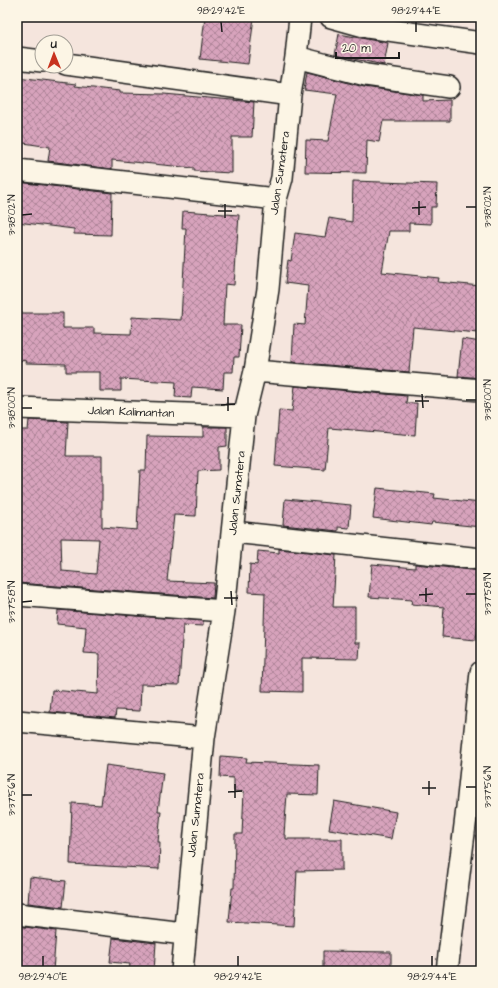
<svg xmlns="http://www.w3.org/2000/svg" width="498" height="988" font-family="'Architects Daughter',sans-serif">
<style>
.building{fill:url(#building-cross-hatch);stroke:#1c1c1c;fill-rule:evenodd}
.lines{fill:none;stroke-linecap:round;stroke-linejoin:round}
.street-casing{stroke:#1c1c1c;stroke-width:24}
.street{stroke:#fcf5e5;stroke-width:21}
.ticks{fill:none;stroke:#1c1c1c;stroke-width:1.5}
.labels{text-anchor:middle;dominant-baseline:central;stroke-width:3.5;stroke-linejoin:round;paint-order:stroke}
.street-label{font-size:12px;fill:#1c1c1c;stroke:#fcf5e5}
.neatline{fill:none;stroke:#1c1c1c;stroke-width:1.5}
.ticks-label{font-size:10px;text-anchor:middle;fill:#1c1c1c}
</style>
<defs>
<pattern id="building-cross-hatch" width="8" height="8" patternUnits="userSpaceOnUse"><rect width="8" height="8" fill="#d7a3bc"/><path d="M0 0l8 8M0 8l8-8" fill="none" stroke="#ae8498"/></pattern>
</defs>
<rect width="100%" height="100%" fill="#f5e5dd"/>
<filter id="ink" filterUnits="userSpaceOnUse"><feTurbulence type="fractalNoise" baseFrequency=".025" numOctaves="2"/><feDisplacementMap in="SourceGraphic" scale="8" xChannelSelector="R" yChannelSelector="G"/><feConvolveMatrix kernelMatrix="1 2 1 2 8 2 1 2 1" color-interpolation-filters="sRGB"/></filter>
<g filter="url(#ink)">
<path class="building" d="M205 17H254L248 64 200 59Z
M339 34 388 43 384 65 335 55Z
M307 72 364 87 423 95V101L450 100V121H383L379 142 367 140 366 173 305 172 306 140 328 141 337 94 304 90Z
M17 77 76 84 75 86 120 91V93L164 94 254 102 252 137H232V173L194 171V168L112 160V169L48 161 50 147 17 142Z
M353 181 437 184 436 207H431V224L409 223V231H389L382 272 439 278 438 282 481 286 478 333 413 327 409 372 292 362 294 324 305 325 308 286 285 283 288 260 291 261 295 233 325 237 329 218 352 222Z
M17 182 112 193 111 235 74 234V229L17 222Z
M183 211 239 215 234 285 225 284 223 325H241L239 357H234L233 372H224L223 389 192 387 191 398 175 397 176 382 121 379V391H100V372H66V364L26 363 27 361 17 360V313H63V328H94V333L131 334 132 317 181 320 186 228H182Z
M462 339 481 342V378L458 376Z
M295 386 407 396 406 403H417L415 435 329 428 325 470 275 466 279 410 292 411Z
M29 420 68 422 66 456H102V527L137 530 140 470H146L147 436 203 437V427H227V446L219 447V470L198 471 196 516 174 515 167 581 214 583 213 598 17 583V430H28ZM61 538 99 539 96 574 62 571Z
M377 488 435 494 434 498 481 503V527L432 522 431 525 373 518Z
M285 499 351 505 349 528 338 527V531L283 525Z
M279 549 336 555 333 607H355V643H360L359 659 302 658V692L262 691 265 593 249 592 250 564 257 565 258 551 279 553Z
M372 564 415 568V564L481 571V613H478L476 640 442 637 444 607 411 604 412 600 369 597Z
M58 610 203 621V626L183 625 179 685 141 684 140 711 116 710 115 718 50 712 52 690 98 694 99 654 84 653 86 627 57 624Z
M221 756 247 758 246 762 319 765 318 795 287 794 284 835H286V839H342V870L297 871 294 926 229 922 232 888H234L235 834H242L244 792 234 791V778L220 777Z
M106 765 163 773 158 811H161L158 842H160L159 869 70 864 72 803 101 805Z
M334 801 396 812 391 839 329 829Z
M30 877 66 881 63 907 28 903Z
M17 926 56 931 53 971 17 970Z
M113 938 156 943 154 971H129L130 964 110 962Z
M323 951 391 952V971H323Z"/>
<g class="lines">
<g class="street-casing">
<path id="street" d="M331 17 367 27 481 43
M296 57 366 75 449 87
M17 58 42 61
M66 64 290 95
M17 170 276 199
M255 371 481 390
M17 408 244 416
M233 532 481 559
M17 595 224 611
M17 721 204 738
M17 914 184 934
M182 971 204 738 224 611 244 416 255 371 268 289 276 199 282 178 290 95 296 57 300 17
M447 971 466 817 481 672"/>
</g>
<use href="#street" class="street"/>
</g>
</g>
<path class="ticks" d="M221 22 222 32M416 22V32M419 201V215M225 204V218M466 207H476M412 208 426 207M218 211H232M22 215 32 214M422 394 423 408M228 397V411M466 400H476M415 401H429M221 405 235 404M22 408H32M426 588V602M231 591 232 605M466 594H476M419 595 433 594M224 598H238M22 602 32 601M429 781V795M235 784V798M466 787H476M422 788H436M228 792 242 791M22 795H32M43 956V966M238 956V966M432 956V966"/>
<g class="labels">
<g class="street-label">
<text transform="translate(280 173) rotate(-82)">Jalan Sumatera</text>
<text transform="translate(131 412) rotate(2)">Jalan Kalimantan</text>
<text transform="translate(237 493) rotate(-84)">Jalan Sumatera</text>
<text transform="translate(196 815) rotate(-84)">Jalan Sumatera</text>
</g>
</g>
<rect width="498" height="988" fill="none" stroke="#fcf5e5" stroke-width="44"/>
<g transform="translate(54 54) rotate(359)"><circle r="19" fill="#fcf5e5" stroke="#a29e95"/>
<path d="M0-3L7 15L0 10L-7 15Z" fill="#c8321e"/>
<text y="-6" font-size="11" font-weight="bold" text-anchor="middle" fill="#1c1c1c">U</text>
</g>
<path d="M336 52v6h63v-6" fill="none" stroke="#1c1c1c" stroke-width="2"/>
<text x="342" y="52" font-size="12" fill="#1c1c1c" stroke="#fcf5e5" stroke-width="3" paint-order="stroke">20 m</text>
<rect x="22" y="22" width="454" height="944" class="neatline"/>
<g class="ticks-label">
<text x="221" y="14">98°29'42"E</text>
<text x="416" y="14">98°29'44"E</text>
<text transform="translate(487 207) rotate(-90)" y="4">3°38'02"N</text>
<text transform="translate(11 215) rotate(-90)" y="4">3°38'02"N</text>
<text transform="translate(487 400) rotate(-90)" y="4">3°38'00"N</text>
<text transform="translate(11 408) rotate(-90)" y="4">3°38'00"N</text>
<text transform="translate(487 594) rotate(-90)" y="4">3°37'58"N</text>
<text transform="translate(11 602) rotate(-90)" y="4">3°37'58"N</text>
<text transform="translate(487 787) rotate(-90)" y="4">3°37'56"N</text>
<text transform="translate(11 795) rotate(-90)" y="4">3°37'56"N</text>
<text x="43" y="980">98°29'40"E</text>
<text x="238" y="980">98°29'42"E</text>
<text x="432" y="980">98°29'44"E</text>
</g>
</svg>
